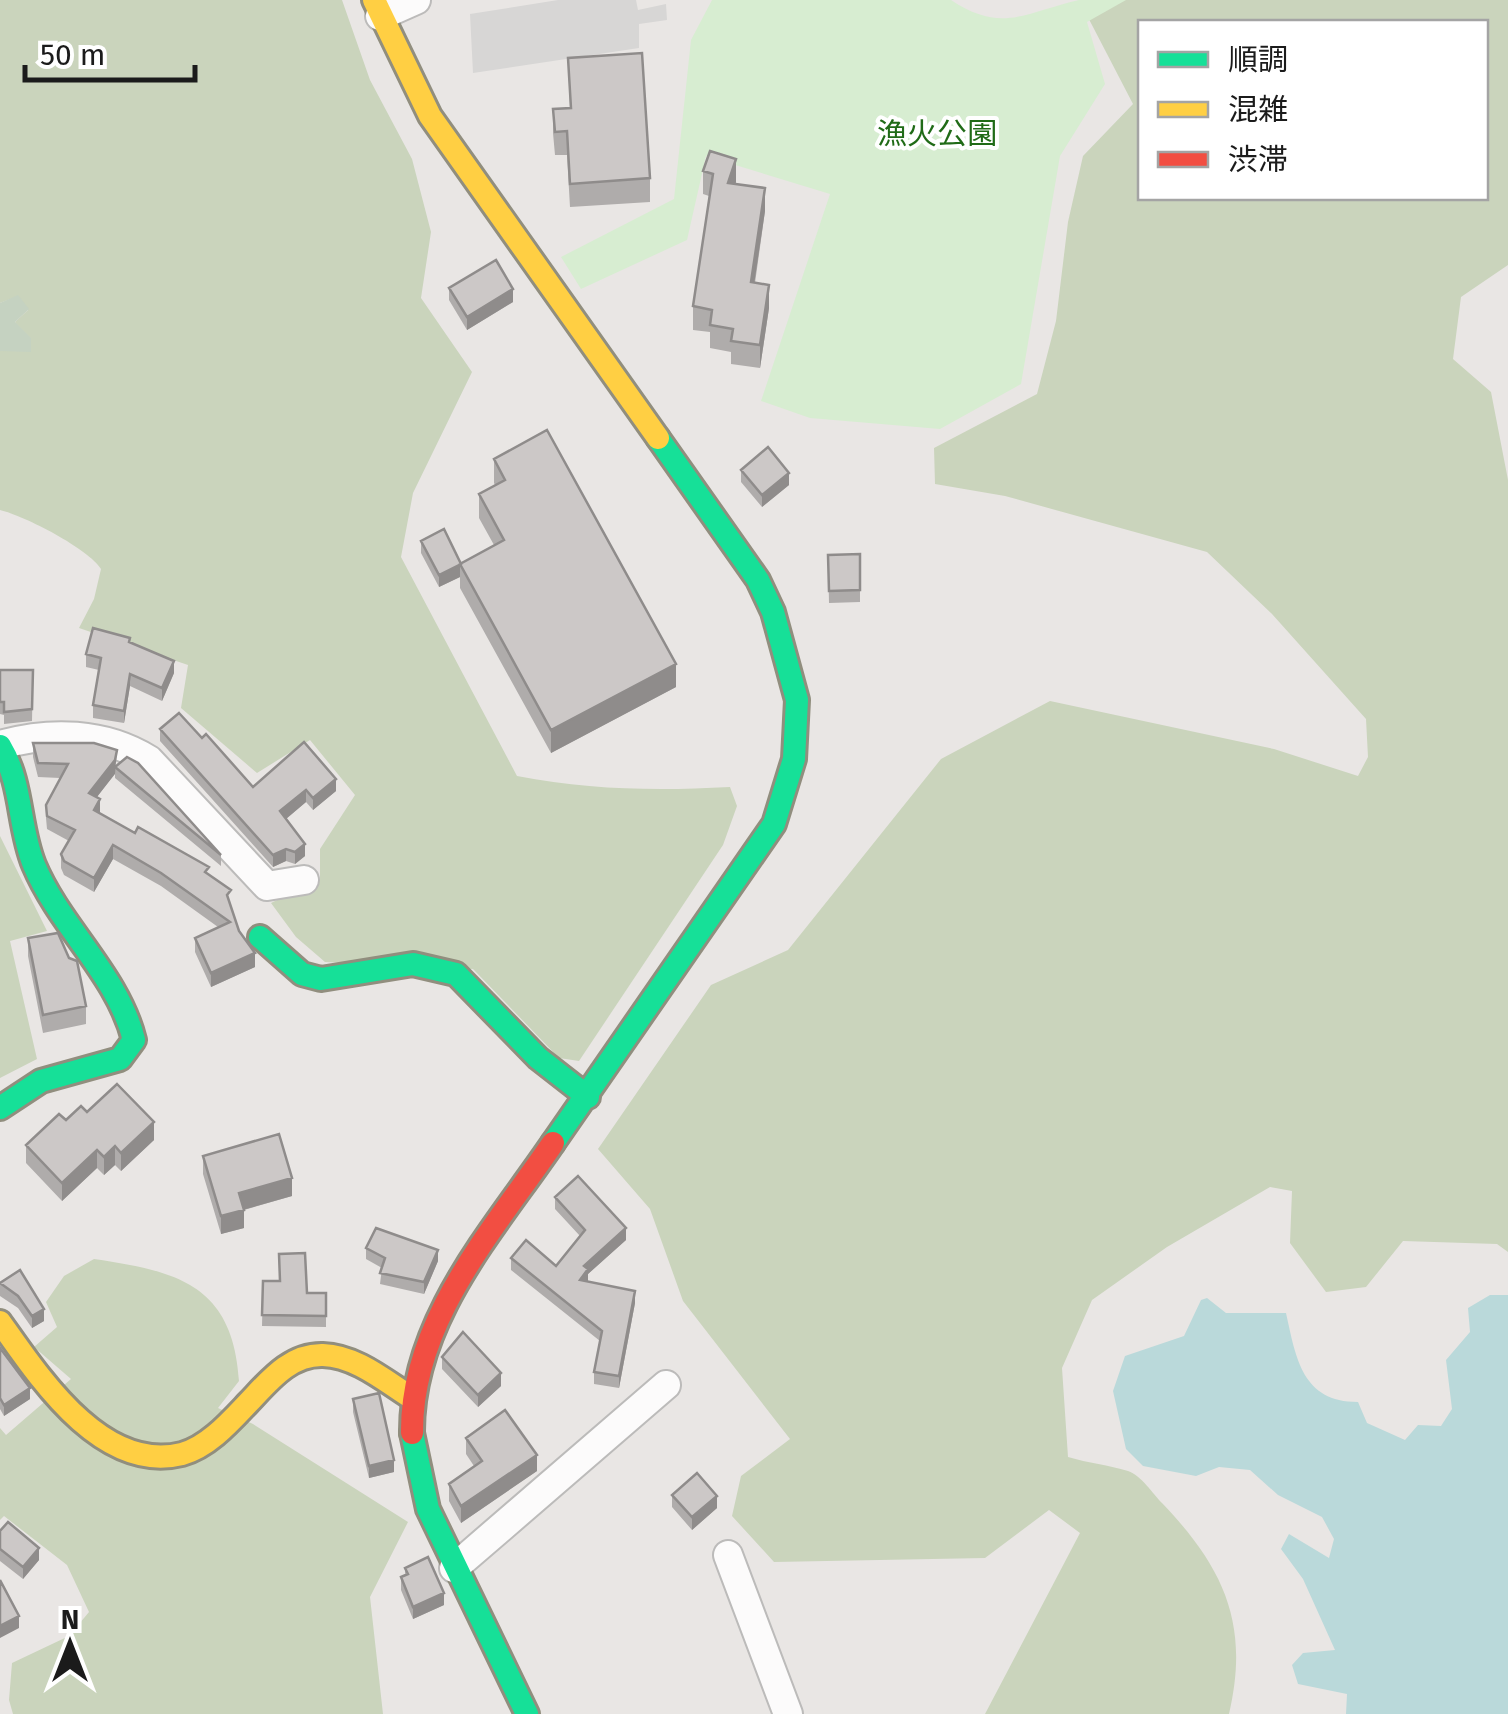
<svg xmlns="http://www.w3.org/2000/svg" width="1508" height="1714" font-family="'Fira Sans','Noto Sans JP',sans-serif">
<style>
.religious{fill:#d7d6d5}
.forest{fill:#cad4bc;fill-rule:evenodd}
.cemetery{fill:#c5d2c1}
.park{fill:#d7edd1}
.water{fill:#bad9da}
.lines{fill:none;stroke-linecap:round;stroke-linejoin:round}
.street-casing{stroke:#bcbbba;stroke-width:32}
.fast-casing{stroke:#918e7e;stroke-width:28}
.slow-casing{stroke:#918e7e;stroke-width:28}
.jam-casing{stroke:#918e7e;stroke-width:28}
.street{stroke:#fcfbfb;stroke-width:28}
.fast{stroke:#16e098;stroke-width:22}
.slow{stroke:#ffcf43;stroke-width:22}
.jam{stroke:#f24e42;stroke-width:22}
.wall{fill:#afacab}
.shaded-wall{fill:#8f8c8b}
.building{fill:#ccc8c7;stroke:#8f8c8b;stroke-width:2.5}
.labels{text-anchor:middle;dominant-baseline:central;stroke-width:8;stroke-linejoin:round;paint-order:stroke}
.park-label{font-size:30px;fill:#206b17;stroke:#fff}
</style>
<rect width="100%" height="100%" fill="#e9e6e4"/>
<path class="religious" d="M558 0H636L638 10 666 4 667 20 639 24V48L473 73 470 14Z"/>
<path class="forest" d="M0 0H342L370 80 412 159 431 232 421 298 472 372 413 493 401 557 517 776C589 790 656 791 730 787L737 806 723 845 579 1061 559 1058 473 969 325 962 296 937 271 903 320 879V849L355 795 310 740 257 773 181 708 188 665 79 628 94 599 101 569C89 549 25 516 0 510V351H31L15 322 28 310 18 296 0 303Z
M1079 0H1508V265L1461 297 1453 359 1491 392 1508 480V1252L1497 1244 1403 1241 1366 1287 1326 1292 1290 1243 1292 1191 1270 1187 1167 1247 1092 1300 1062 1368 1068 1457C1088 1463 1109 1465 1128 1471 1141 1475 1153 1494 1162 1503 1224 1568 1250 1624 1229 1714H985L1080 1533 1049 1510 985 1558 774 1562 732 1516 741 1476 790 1439 683 1301 650 1209 598 1149 711 985 788 950 941 759 1050 701 1274 749 1358 776 1368 757 1366 719 1272 614 1207 552 1005 496 935 484 934 448 1037 394 1056 321 1068 222 1083 156 1133 104ZM1140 22H1486V198H1140Z
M0 836 47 931 10 941 37 1059 0 1078Z
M94 1259C176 1271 233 1284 239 1381L218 1408 253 1424 408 1522 370 1597 383 1714H13L9 1700 12 1663 69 1636 89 1612 67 1565 4 1516 0 1520V1428L6 1435 71 1379 34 1347 57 1327 46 1302 64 1276Z"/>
<path class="cemetery" d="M18 295 29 309 15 322 31 338V352L0 351V303Z"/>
<path class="park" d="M712 0H951C1002 34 1026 12 1079 0 1093 0 1112 0 1126 0L1087 22 1105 84 1060 156 1021 384 940 429 810 418 761 401 830 194 706 156 687 240 581 289 561 257 674 199 691 40Z"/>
<path class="water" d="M1490 1295H1508V1714H1346L1347 1694 1298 1684 1292 1665 1303 1653 1335 1650 1303 1579 1281 1549 1289 1534 1329 1558 1334 1539 1322 1517 1278 1495 1250 1470 1219 1467 1196 1476 1143 1466 1126 1449 1113 1391 1125 1356 1184 1336 1201 1300 1207 1298 1226 1313H1286C1296 1358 1302 1402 1358 1402L1367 1423 1405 1440 1418 1425 1441 1426 1452 1409 1446 1360 1470 1332 1468 1308Z"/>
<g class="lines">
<g class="street-casing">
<path id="street" d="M380 16 416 0
M0 745C50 731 104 732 149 760L267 886 304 880
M728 1555 788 1714
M454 1568 666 1385"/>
</g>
<g class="fast-casing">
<path id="fast" d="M0 746C23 784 18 826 34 865 60 927 118 975 134 1040L120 1059 41 1081 0 1108
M260 937 302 974 321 979 413 964 456 974 538 1058 588 1097
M553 1143 774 824 794 759 797 700 773 612 758 580 658 438
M412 1433 428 1509 527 1714"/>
</g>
<g class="slow-casing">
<path id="slow" d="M374 0 430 116 658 438
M0 1322C39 1377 102 1474 182 1454 208 1447 230 1422 248 1403 269 1381 290 1354 323 1355 356 1356 385 1381 412 1398"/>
</g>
<g class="jam-casing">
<path id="jam" d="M412 1433C411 1320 493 1231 553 1143"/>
</g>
<use href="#street" class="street"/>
<use href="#fast" class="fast"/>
<use href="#slow" class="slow"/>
<use href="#jam" class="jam"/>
</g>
<path class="wall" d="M568 58 650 178V202L570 207 567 155H555L553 133V109L570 108Z
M703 171 736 182 735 184 765 211 755 283 769 308 760 368 731 364V352L710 348V332L693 330V306L709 196 703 194Z
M449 288 513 302 467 330 449 300Z
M494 459 676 687 551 753 460 588V577L439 587 421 553V541L461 563 494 545 479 518V494L495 485 494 483Z
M741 470 789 485 762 507 741 482Z
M860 554V602L829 603 828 555Z
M130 642 174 673 162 701 130 686 124 723 93 718V705L99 670 86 667V654Z
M0 670H33L32 721 4 724V715L0 714Z
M160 729 202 738 253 787 336 791 313 810 306 802 286 819 305 856 295 864 286 861 273 867 160 741Z
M33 743 116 766 221 855V866L115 778V773L97 797 99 814 209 875 230 904 239 931 255 967 211 987 195 952V938L218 927 161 886 113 859 94 892 64 875 61 868V854L69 841 47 829 46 818V805L60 778 38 777 33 757Z
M28 938 86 1006V1024L43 1033 28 956Z
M87 1112 154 1140 121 1171 115 1165 104 1175 97 1168 62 1201 26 1163V1145L66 1120Z
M203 1156 292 1196 244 1210V1228L221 1234 203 1174Z
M555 1197 626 1240 588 1274V1282L635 1303 619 1388 594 1384V1372L600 1341 511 1270V1258L556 1266 580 1236 555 1209Z
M366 1248 438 1261 424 1294 380 1284 382 1268 366 1259Z
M20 1270 44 1321 32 1328 18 1308 0 1296V1282Z
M263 1281 307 1293H326V1327L262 1326Z
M0 1348 30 1399 4 1416 0 1409Z
M442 1357 501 1386 478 1407 442 1369Z
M353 1399 394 1472 369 1478 353 1412Z
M466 1438 537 1471 461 1523 449 1501V1484L474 1466 466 1454Z
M672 1495 717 1508 692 1530 672 1507Z
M0 1531 39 1560 23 1579 0 1561Z
M405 1568 444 1605 413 1619 401 1590V1577L405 1575Z"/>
<path class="shaded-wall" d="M736 159V182L728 206V183Z
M765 188V211L751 305V282Z
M769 285V308L760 368V345Z
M513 289V302L467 330V317Z
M789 473V485L762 507V495Z
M460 564V577L439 587V575Z
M174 661V673L162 701V688Z
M676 664V687L551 753V730Z
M130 674V686L124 723V711Z
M117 750 115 774 89 807V793Z
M336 779V791L313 810V798Z
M306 790V802L280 824V811Z
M100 799V813L94 824V810Z
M305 844V856L295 864V852Z
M113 845V859L94 892V878Z
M286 849V861L273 867V855Z
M255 953V967L211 987V973Z
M154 1122V1140L121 1171V1153Z
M115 1146V1165L104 1175V1157Z
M97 1150V1168L62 1201V1183Z
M292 1178V1196L239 1211V1193Z
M244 1210V1228L221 1234V1216Z
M626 1228V1240L588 1274V1281L580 1280 584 1266Z
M438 1250V1261L424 1294V1282Z
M635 1291V1303L619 1388V1376Z
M44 1309V1321L32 1328V1316Z
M501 1373V1386L478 1407V1395Z
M30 1388V1399L4 1416V1405Z
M537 1455V1471L461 1523V1506Z
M394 1460V1472L369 1478V1466Z
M717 1496V1508L692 1530V1517Z
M39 1548V1560L23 1579V1567Z
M444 1593V1605L413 1619V1607Z
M19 1616V1628L0 1638V1626Z"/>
<path class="building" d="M642 53 650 178 570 184 567 131 555 132 553 109 571 108 568 58Z
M710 151 736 159 728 183 765 188 751 282 769 285 760 345 731 341 733 329 710 325 712 310 693 306 713 174 703 171Z
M496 260 513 289 467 317 449 288Z
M547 430 676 664 551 730 460 564 504 540 479 494 505 480 494 459Z
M768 447 789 473 762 495 741 470Z
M444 529 461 564 439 575 421 541Z
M860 554V590L829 591 828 555Z
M93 628 130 638 129 642 174 661 162 688 130 674 124 711 93 705 101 658 86 654Z
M0 670H33L32 709 4 712V702H0Z
M179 713 202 738 206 734 253 787 304 742 336 779 313 798 306 790 280 811 305 844 295 852 286 849 273 855 160 729Z
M33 743H94L117 750 115 760 89 793 100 799 94 810 135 833 138 827 209 867 205 872 231 890 227 895 239 931 255 953 211 973 195 938 230 922 161 873 113 845 94 878 64 861 61 854 75 830 47 816 46 805 68 764 38 763Z
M127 757 138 763 221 855 115 767Z
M58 933 69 958 77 961 86 1006 43 1015 28 938Z
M117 1084 154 1122 121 1153 115 1146 104 1157 97 1150 62 1183 26 1145 59 1114 66 1120 81 1106 87 1112Z
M279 1134 292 1178 239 1193 244 1210 221 1216 203 1156Z
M578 1176 626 1228 584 1266 588 1269 580 1280 635 1291 619 1376 594 1372 602 1331 511 1258 526 1240 556 1266 585 1230 555 1197Z
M376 1228 438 1250 424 1282 380 1273 385 1258 366 1248Z
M305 1253 307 1293H326V1316L262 1315 263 1281H280L279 1254Z
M20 1270 44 1309 32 1316 18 1296 0 1283Z
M463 1332 501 1373 478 1395 442 1357Z
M0 1348 30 1388 4 1405 0 1398Z
M379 1393 394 1460 369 1466 353 1399Z
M505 1410 537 1455 461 1506 449 1484 482 1461 466 1438Z
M697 1473 717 1496 692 1517 672 1495Z
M8 1522 39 1548 23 1567 0 1549V1531Z
M428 1557 444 1593 413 1607 401 1577 408 1574 405 1568Z
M0 1580 19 1616 0 1626Z"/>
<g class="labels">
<g class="park-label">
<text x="937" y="134">漁火公園</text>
</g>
</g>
<rect x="1138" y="20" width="350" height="180" fill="#ffffff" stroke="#a4a4a4" stroke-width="2.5"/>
<rect x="1158" y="52" width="50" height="15" fill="#16e098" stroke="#a4a4a4" stroke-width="2.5"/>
<text x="1228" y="70" font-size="30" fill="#1b1b1b">順調</text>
<rect x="1158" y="102" width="50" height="15" fill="#ffcf43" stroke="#a4a4a4" stroke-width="2.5"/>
<text x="1228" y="120" font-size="30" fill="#1b1b1b">混雑</text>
<rect x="1158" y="152" width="50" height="15" fill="#f24e42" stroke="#a4a4a4" stroke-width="2.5"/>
<text x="1228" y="170" font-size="30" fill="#1b1b1b">渋滞</text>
<g transform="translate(70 1644)" stroke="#ffffff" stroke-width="8" paint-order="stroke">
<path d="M0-8L18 38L0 25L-18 38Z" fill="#1b1b1b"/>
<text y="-15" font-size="28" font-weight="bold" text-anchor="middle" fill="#1b1b1b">N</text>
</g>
<path d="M25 65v15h170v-15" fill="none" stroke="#1b1b1b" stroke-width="5"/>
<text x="40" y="65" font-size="30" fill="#1b1b1b" stroke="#ffffff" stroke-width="8" paint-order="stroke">50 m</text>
</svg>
